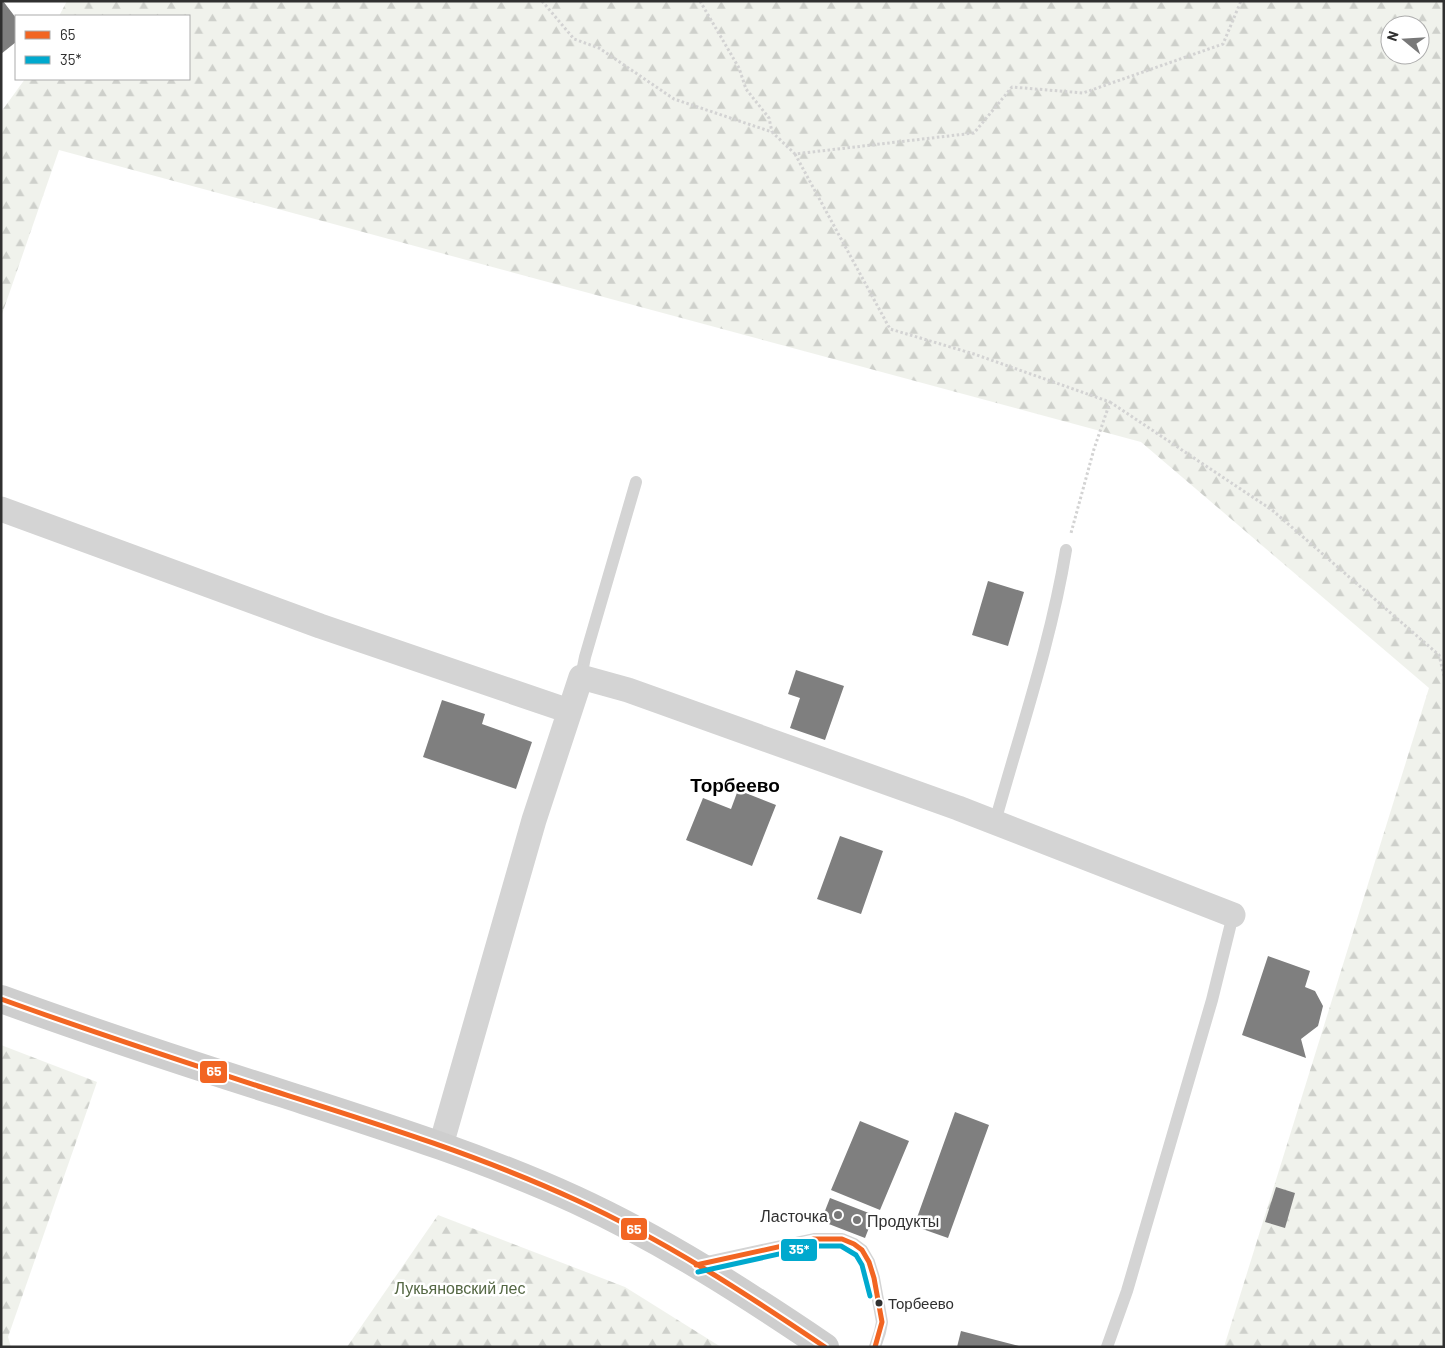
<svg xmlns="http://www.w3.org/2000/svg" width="1445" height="1348" font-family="Barlow,sans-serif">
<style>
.forest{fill:url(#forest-firs);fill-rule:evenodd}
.building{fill:#7f7f7f}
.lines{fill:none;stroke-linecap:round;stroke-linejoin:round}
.path{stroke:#d3d3d3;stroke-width:3;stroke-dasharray:2.5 2.5;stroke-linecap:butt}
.service{stroke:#d4d4d4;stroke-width:12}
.minor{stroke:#d4d4d4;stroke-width:25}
.secondary{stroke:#cecece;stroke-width:28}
.bus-1-casing{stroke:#fff;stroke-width:9}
.bus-2-casing{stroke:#fff;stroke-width:9}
.bus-1{stroke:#f26522;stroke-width:5}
.bus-2{stroke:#00a9ce;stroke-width:5}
.poi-dot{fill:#787878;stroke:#fff;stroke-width:2}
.bus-dot{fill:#303030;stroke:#fff;stroke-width:2}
.labels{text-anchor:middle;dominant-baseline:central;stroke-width:5;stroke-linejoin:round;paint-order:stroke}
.bus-label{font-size:15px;fill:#303030;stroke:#fff;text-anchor:start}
.poi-label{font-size:16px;fill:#303030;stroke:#fff;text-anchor:end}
.park-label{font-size:16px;fill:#546743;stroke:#fff}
.quarter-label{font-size:19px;font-weight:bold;fill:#000;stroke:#fff}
.line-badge{stroke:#fff;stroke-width:2}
.badge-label{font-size:14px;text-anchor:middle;font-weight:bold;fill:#fff}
</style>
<defs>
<pattern id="forest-firs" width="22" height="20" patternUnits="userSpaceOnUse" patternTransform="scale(1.25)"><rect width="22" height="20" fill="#f0f2ec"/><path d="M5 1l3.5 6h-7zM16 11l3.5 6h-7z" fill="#ced0cb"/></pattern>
</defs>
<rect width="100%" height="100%" fill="#fff"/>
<path class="forest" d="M67 1H1444V1347H1224L1429 688 1141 442 59 150 1 317V112L25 79H189V16H59ZM1390 25H1420V55H1390Z
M1 1045 97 1082 8 1337 11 1347H1Z
M438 1215 625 1287 721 1347H347Z"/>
<path class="building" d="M1 1H3L16 18V42L1 54Z
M988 581 1024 592 1008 646 972 635Z
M796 670 844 686 825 740 790 728 800 698 788 694Z
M442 700 485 714 482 724 532 742 516 789 423 757Z
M738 790 776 805 752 866 686 840 703 798 731 809Z
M840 836 883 851 861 914 817 899Z
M1268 956 1310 971 1305 987 1315 991 1323 1006 1318 1026 1301 1039 1306 1058 1242 1035Z
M955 1112 989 1125 948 1238 914 1226Z
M860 1121 909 1141 880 1210 831 1190Z
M1276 1187 1295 1193 1285 1228 1265 1222Z
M830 1198 874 1215 865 1238 821 1221Z
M961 1331 1019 1346 1018 1347H957Z"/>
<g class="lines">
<path class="path" d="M542 1 574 39 599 48 674 99 772 132 795 154 974 133 1012 87 1083 93 1223 44 1241 1
M700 1 739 68 746 89 769 118 772 132
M795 154 890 329 974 354 1110 402 1094 449 1071 533
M1110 402 1272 510 1439 655 1444 676"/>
<path class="service" d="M581 677 585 657 636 482
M995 822C1020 732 1051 642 1066 550
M702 1263 814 1239H842L854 1244 862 1250 869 1262 874 1278 882 1322 880 1332 875 1347
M1107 1347 1127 1291 1212 1000 1233 915"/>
<path class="minor" d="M1 509 320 626 569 711
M441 1145 534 820 581 677 628 690 958 808 1233 915"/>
<path class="secondary" d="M1 999C95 1033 189 1064 284 1094 383 1126 482 1157 576 1200 663 1240 745 1293 825 1347"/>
<g class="bus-1-casing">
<path id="bus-1" d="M1 999C86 1030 172 1058 258 1086 365 1120 474 1153 576 1200 664 1240 745 1293 825 1347
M696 1265 814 1239H842L854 1244 862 1250 869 1262 874 1278 882 1322 875 1347"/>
</g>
<g class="bus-2-casing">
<path id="bus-2" d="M698 1272 815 1246H841L856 1255 862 1265 870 1296"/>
</g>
<use href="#bus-1" class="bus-1"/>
<use href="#bus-2" class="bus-2"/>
</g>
<g class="poi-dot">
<circle cx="838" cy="1215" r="5"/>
<circle cx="857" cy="1220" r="5"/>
</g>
<circle class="bus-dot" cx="879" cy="1303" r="4.5"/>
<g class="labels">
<g class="bus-label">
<text x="888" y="1303">Торбеево</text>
</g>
<g class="poi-label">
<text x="828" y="1215">Ласточка</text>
<text x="867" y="1220" text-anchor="start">Продукты</text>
</g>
<g class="park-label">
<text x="460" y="1287">Лукьяновский лес</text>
</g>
<g class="quarter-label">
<text x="735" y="784">Торбеево</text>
</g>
</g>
<g class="line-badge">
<rect x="199" y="1060" width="29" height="24" rx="5" fill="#f26522"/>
<rect x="620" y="1217" width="28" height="24" rx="5" fill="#f26522"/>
<rect x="780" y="1238" width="38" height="24" rx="5" fill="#00a9ce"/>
</g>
<g class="badge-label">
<text x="214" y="1076">65</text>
<text x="634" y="1234">65</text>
<text x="799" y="1254">35*</text>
</g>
<rect width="1445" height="1348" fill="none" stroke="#303030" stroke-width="5"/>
<rect x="15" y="15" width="175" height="65" fill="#ffffff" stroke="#acacac"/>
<rect x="25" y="31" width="25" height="8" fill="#f26522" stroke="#acacac"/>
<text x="60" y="40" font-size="15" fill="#303030">65</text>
<rect x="25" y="56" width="25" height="8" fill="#00a9ce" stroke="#acacac"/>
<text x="60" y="65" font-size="15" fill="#303030">35*</text>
<g transform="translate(1405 40) rotate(288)"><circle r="24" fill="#ffffff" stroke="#acacac"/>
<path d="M0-4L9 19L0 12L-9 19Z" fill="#787878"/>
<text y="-8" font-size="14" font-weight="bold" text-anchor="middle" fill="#303030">N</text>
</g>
</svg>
